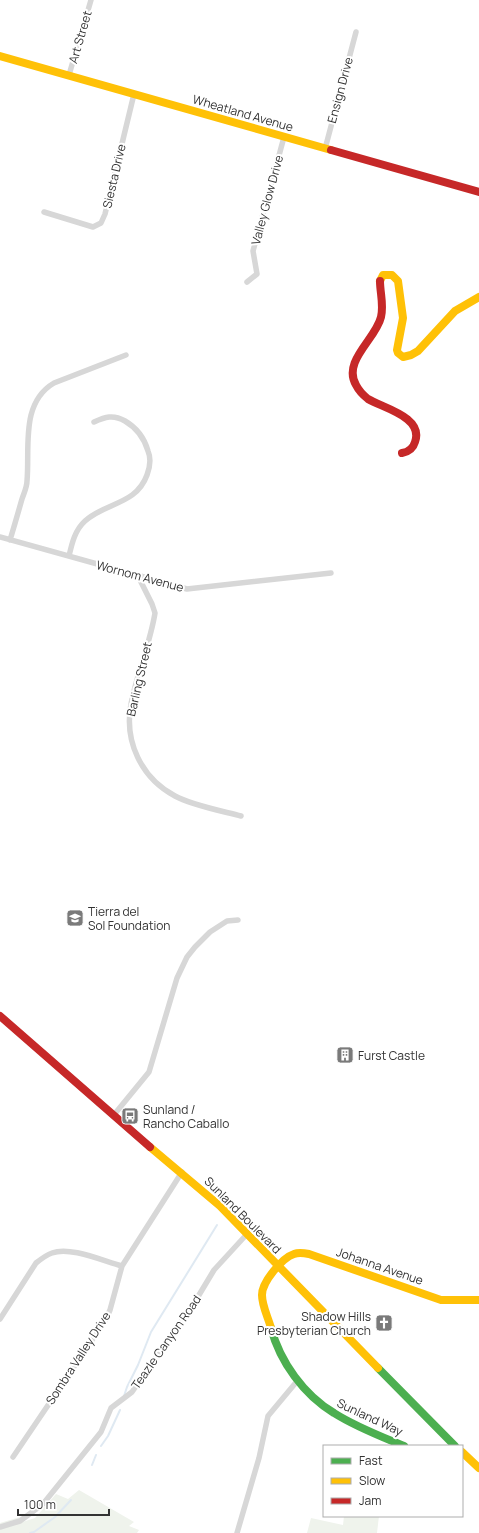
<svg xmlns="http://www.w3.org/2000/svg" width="479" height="1533" font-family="Manrope,sans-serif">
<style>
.green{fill:#eff3ec}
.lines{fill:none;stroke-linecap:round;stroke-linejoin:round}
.stream{stroke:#dfe9f2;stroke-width:2}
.street{stroke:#d7d7d7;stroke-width:5.5}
.fast{stroke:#4caf50;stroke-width:8}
.slow{stroke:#ffc107;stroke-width:8}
.jam{stroke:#c62828;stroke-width:8}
.labels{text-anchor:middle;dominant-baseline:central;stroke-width:4;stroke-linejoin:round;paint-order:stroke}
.street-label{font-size:12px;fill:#333;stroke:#fff}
.poi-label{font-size:12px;fill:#333;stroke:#fff;text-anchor:start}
</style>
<rect width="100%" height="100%" fill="#fff"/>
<path class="green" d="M79 1490 134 1522 129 1526 139 1530 137 1533H0V1523L20 1517 16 1524 35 1518 56 1494 68 1499Z
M344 1516H379L377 1533H307L311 1518 343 1525Z"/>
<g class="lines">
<path class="stream" d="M124 1396 127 1387 138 1365 151 1332 217 1225
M101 1446 108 1436 120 1410
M92 1465 96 1455
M30 1533 34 1532 55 1517 71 1500"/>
<path class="street" d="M69 75 91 0
M325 149 356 32
M44 212 93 227 101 223 105 214 134 94
M247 282 257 274 253 251 284 137
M0 537 187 589 331 573
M10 540C14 527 18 513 22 499 24 493 27 487 27 481 30 448 20 403 54 383L126 355
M69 556C72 543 75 530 85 521 106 502 136 505 147 475 150 467 151 458 148 451 144 437 137 428 125 421 113 414 105 417 94 422
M138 576 152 604 155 613C150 644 137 673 131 704 124 741 141 778 175 796 191 805 222 811 241 816
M113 1116 149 1072 177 978 187 957 195 947 210 932 227 921 238 920
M0 1319 36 1263C41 1259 46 1255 52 1253 70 1246 103 1261 122 1266
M13 1457 105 1321 110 1310 122 1266 182 1172
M0 1527 20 1521 43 1504 101 1432 111 1408 132 1392 196 1300 214 1270 247 1234
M237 1533 259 1458 268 1416 298 1380"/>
<path class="fast" d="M271 1328C280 1362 304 1395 334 1413 356 1427 380 1436 404 1446
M378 1368 455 1446"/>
<path class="slow" d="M0 56 331 150
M380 281 383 275H392L398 281 403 318 397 350 398 353 403 357 411 355 418 351 455 311 479 297
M150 1147 220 1206 378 1368
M271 1328C268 1317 262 1306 262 1295 262 1282 282 1258 294 1254 299 1252 304 1253 309 1254L441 1300H479
M462 1452 479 1468"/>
<path class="jam" d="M331 150 479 192
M380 281C380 293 384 305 381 317 376 339 342 361 356 385 359 391 363 395 368 399 383 408 424 417 415 442 413 449 408 452 402 453
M0 1016 150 1147"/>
</g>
<defs>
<g id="school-square" transform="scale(0.9)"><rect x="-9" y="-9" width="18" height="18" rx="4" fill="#7a7a7a" stroke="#fff"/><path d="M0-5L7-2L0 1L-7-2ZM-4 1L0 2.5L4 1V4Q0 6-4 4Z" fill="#fff"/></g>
<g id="building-square" transform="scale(0.9)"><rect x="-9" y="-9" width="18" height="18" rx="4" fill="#7a7a7a" stroke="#fff"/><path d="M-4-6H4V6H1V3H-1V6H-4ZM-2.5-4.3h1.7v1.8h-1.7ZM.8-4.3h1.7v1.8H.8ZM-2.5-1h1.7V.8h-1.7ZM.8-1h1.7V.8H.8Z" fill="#fff"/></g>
<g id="bus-square" transform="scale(0.9)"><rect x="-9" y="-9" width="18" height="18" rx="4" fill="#7a7a7a" stroke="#fff"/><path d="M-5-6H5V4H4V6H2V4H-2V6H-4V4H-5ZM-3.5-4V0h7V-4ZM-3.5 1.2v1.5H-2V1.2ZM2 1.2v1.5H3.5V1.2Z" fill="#fff"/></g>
<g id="church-square" transform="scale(0.9)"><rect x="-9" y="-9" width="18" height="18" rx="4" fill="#7a7a7a" stroke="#fff"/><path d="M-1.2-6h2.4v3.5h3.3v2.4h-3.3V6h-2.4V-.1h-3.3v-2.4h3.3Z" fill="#fff"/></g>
</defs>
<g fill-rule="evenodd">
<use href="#school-square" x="75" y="918"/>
<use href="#building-square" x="345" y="1055"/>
<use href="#bus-square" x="130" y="1116"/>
<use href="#church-square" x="384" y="1323"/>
</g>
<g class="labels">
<g class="street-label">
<text transform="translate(80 37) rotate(-74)">Art Street</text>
<text transform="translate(340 90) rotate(-75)">Ensign Drive</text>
<text transform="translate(243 113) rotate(16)">Wheatland Avenue</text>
<text transform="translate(114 176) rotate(-77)">Siesta Drive</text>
<text transform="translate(267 200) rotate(-75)">Valley Glow Drive</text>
<text transform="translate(140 576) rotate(15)">Wornom Avenue</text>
<text transform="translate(139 679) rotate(-77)">Barling Street</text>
<text transform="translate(243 1215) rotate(45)">Sunland Boulevard</text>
<text transform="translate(380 1266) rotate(19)">Johanna Avenue</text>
<text transform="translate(166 1342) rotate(-55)">Teazle Canyon Road</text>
<text transform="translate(78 1358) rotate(-57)">Sombra Valley Drive</text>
<text transform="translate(370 1417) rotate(25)">Sunland Way</text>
</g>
<g class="poi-label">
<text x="88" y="911">Tierra del<tspan x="88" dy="14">Sol Foundation</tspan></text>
<text x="358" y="1055">Furst Castle</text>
<text x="143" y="1109">Sunland /<tspan x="143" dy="14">Rancho Caballo</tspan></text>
<text x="371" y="1316" text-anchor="end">Shadow Hills<tspan x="371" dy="14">Presbyterian Church</tspan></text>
</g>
</g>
<rect x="323" y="1445" width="140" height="72" fill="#ffffff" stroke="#adadad"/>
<rect x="331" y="1458" width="20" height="6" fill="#4caf50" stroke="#adadad"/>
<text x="359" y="1465" font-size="12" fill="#333333">Fast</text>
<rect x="331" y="1478" width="20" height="6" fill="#ffc107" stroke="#adadad"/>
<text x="359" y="1485" font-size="12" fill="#333333">Slow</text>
<rect x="331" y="1498" width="20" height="6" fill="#c62828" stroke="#adadad"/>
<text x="359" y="1505" font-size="12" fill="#333333">Jam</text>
<path d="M18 1509v6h91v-6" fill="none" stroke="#333333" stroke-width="2"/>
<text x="24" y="1509" font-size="12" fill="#333333" stroke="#ffffff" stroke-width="3" paint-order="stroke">100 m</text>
</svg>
